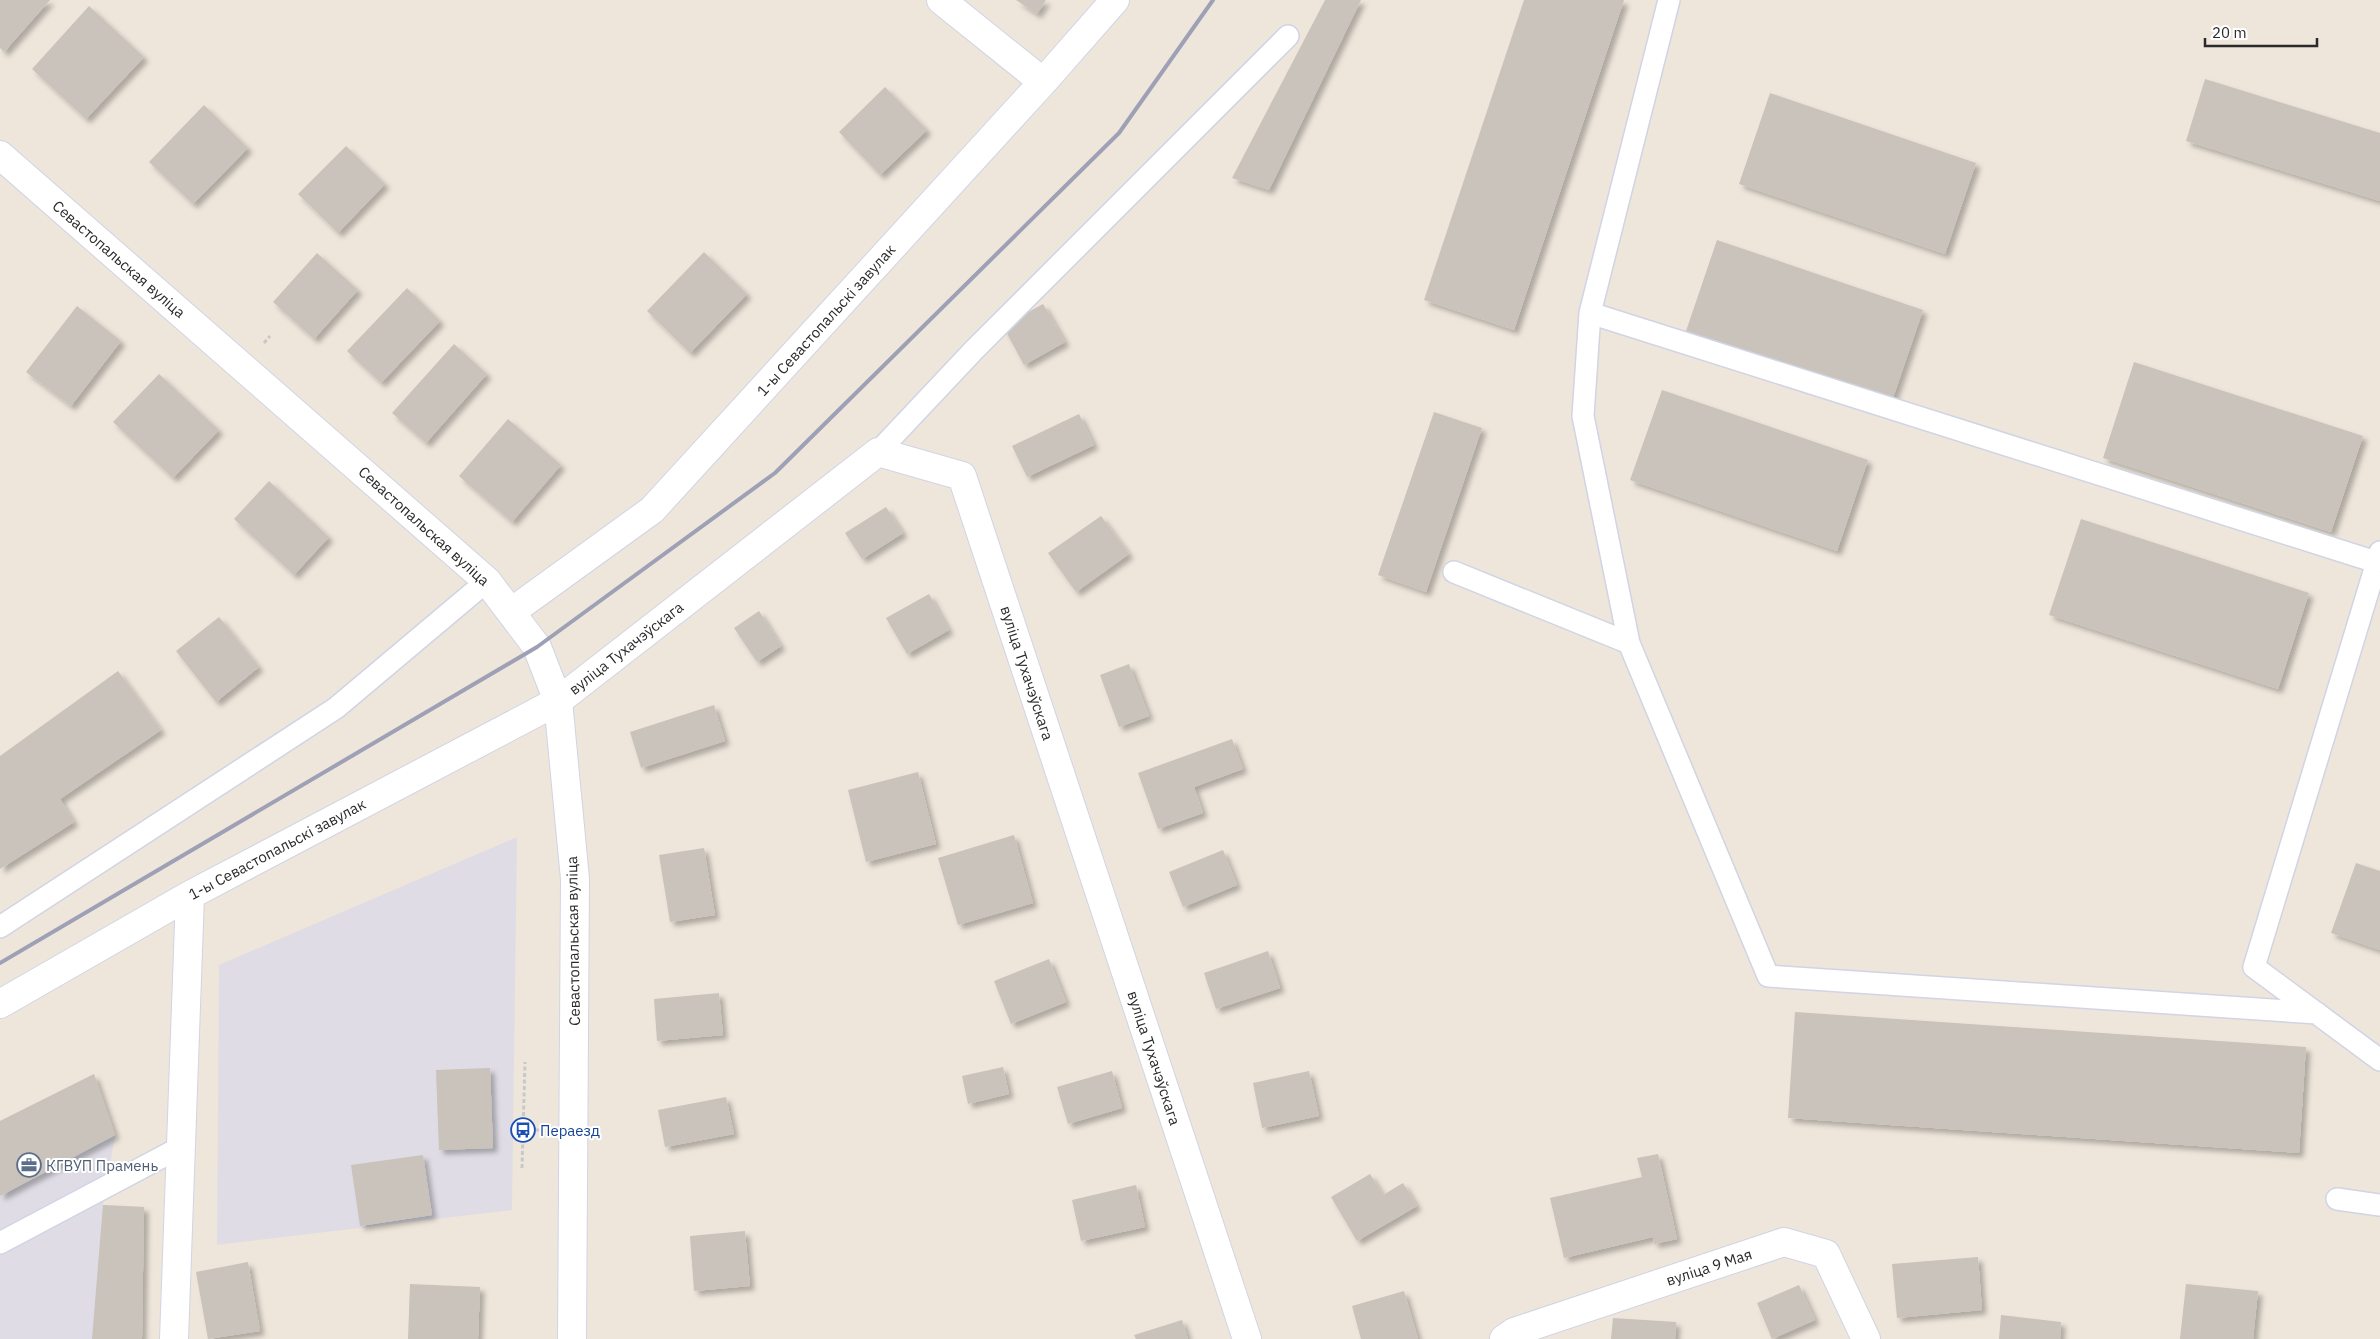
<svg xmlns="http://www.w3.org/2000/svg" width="2380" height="1339" font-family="'IBM Plex Sans',sans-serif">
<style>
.industrial{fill:#dfdce5}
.building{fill:#c9c3bb;filter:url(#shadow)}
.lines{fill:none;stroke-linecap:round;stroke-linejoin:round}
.lane-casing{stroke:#d0d4e4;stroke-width:24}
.street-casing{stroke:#d0d4e4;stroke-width:30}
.secondary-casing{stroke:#d0d4e4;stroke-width:30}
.path{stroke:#c8c8c8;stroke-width:3;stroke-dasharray:4 2.5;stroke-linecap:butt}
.lane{stroke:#fff;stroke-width:21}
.street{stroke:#fff;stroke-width:28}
.secondary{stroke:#fff;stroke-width:28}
.rail{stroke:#9ea1b6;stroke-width:4}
.labels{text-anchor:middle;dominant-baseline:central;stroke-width:4;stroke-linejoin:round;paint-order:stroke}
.street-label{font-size:15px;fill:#2a2a2a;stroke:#fff}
.transit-label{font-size:15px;fill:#164399;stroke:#fff;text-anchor:start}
.service-label{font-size:15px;fill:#4e5e75;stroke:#fff;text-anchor:start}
</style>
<defs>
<filter id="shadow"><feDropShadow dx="4.5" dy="4.5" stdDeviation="2.5" flood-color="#0004"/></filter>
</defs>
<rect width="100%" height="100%" fill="#eee6db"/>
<path class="industrial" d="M517 837 512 1210 217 1245 219 965Z
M94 1074 115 1135 103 1205 144 1207 142 1339H0V1121Z"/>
<path class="building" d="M0 0H50L4 52 0 48Z
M1016 0H1046L1037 14Z
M1325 0H1361L1269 190 1232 178Z
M1524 0H1624L1514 330 1424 300Z
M89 6 144 57 86 119 32 69Z
M2205 79 2380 133V201L2186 141Z
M885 87 927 130 880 175 839 132Z
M1770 93 1976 163 1945 254 1739 184Z
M204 105 248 148 193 204 149 162Z
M346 146 385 184 338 233 298 194Z
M1717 240 1923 310 1892 401 1686 331Z
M704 252 747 294 690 353 647 311Z
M317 253 358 290 314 339 273 302Z
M407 288 440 321 381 383 347 351Z
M1043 304 1065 342 1024 365 1003 326Z
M77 306 121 341 71 406 26 372Z
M454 344 487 374 426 443 392 413Z
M2134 362 2363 436 2331 532 2103 458Z
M159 374 219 430 173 478 113 422Z
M1662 390 1868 460 1837 551 1630 480Z
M1434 412 1482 428 1426 592 1378 575Z
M1079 414 1094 445 1027 477 1012 446Z
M508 419 561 465 512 522 459 476Z
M269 481 329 537 294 575 234 519Z
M886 507 903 533 862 559 845 533Z
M1101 516 1129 554 1076 592 1048 553Z
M2081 519 2309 593 2278 689 2049 615Z
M929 594 949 630 907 654 886 618Z
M759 611 781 646 757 662 734 628Z
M219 617 259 667 216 702 176 651Z
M1129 664 1149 716 1119 727 1100 675Z
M118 671 161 730 60 799 74 822 0 869V756Z
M714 705 725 741 641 768 630 732Z
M1232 739 1243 769 1194 787 1203 813 1158 829 1138 773Z
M918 772 936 844 866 862 848 790Z
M1014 835 1033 903 958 925 938 858Z
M704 848 715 915 670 922 659 855Z
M1223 850 1237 885 1183 907 1169 872Z
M2356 863 2380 871V950L2331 933Z
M1268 951 1280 988 1216 1009 1204 973Z
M1049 959 1066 1002 1011 1024 994 981Z
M719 993 723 1035 657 1041 654 999Z
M1795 1012 2306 1047 2299 1153 1788 1118Z
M1003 1067 1009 1094 968 1104 962 1076Z
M490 1068 493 1148 439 1150 436 1070Z
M1112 1071 1122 1108 1068 1124 1057 1087Z
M1309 1071 1319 1116 1262 1128 1253 1083Z
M94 1074 115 1135 0 1196V1121Z
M726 1097 734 1134 665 1147 658 1110Z
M1658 1154 1677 1239 1654 1244 1653 1237 1564 1258 1550 1198 1642 1177 1637 1158Z
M423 1155 432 1215 360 1226 351 1165Z
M1370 1174 1383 1195 1403 1183 1417 1206 1357 1241 1331 1197Z
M1136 1185 1145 1227 1081 1241 1072 1200Z
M103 1205 144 1207 142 1339H92Z
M745 1231 750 1286 694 1291 690 1236Z
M1978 1257 1982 1310 1897 1318 1892 1264Z
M248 1262 260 1331 208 1339 196 1272Z
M410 1284 480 1287 478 1339H408Z
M2186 1284 2258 1291 2253 1339H2180Z
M1799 1285 1815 1320 1772 1339 1757 1303Z
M1404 1291 1418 1339H1361L1352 1306Z
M2001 1315 2061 1322 2060 1339H1999Z
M1613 1318 1676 1322 1675 1339H1611Z
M1182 1320 1188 1339H1136L1134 1335Z"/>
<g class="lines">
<g class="lane-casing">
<path id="lane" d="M1669 0 1590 313 2376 562
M878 452 974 350 1288 36
M2380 552 2254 967 2380 1060
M1454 572 1629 643 1583 416 1590 313
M1629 643 1768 976 2317 1013
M0 927 336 708 487 581
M2337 1199 2380 1205
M0 1243 181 1147"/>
</g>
<g class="street-casing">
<path id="street" d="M941 0 1043 82
M511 612 652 510 1043 82 1115 0
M0 1004 190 895 558 701 878 452 962 476 1247 1339
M174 1339 190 895
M1504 1339 1514 1332 1784 1242 1826 1254 1866 1339"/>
</g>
<g class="secondary-casing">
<path id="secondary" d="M0 155 487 581 537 647 558 701 575 879 572 1339"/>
</g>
<path class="path" d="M264 343 270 336
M523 1130H540
M522 1168 525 1062"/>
<use href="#lane" class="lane"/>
<use href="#street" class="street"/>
<use href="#secondary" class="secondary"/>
<path class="rail" d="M0 963 537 647 775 473 1119 133 1213 0"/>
</g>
<defs>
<g id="bus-ring" transform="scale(1.25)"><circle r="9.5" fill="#fff" stroke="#1a4fb4" stroke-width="1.5"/><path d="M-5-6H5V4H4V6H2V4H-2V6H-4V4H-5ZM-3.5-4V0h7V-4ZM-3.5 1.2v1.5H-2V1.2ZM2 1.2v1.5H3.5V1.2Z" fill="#1a4fb4"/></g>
<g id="office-ring" transform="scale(1.25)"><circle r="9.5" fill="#fff" stroke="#5c6f8a" stroke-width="1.5"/><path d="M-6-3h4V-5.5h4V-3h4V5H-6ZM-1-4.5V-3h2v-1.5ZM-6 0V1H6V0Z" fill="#5c6f8a"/></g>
</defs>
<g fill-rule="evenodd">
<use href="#bus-ring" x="523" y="1130"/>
<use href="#office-ring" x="29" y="1165"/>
</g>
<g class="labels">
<g class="street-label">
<text transform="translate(119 259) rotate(41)">Севастопальская вуліца</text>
<text transform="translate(826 320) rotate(-48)">1-ы Севастопальскі завулак</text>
<text transform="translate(424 526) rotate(42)">Севастопальская вуліца</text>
<text transform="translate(626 648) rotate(-38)">вуліца Тухачэўскага</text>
<text transform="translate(1027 673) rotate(72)">вуліца Тухачэўскага</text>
<text transform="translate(277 849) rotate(-28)">1-ы Севастопальскі завулак</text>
<text transform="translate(573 941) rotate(-91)">Севастопальская вуліца</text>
<text transform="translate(1154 1058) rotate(72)">вуліца Тухачэўскага</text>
<text transform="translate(1709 1267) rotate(-18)">вуліца 9 Мая</text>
</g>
<g class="transit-label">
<text x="540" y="1130">Пераезд</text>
</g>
<g class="service-label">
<text x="46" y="1165">КГВУП Прамень</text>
</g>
</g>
<path d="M2205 38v8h112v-8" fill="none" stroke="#2a2a2a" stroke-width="2.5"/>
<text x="2212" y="38" font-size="15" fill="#2a2a2a" stroke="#ffffff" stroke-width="4" paint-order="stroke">20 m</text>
</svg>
